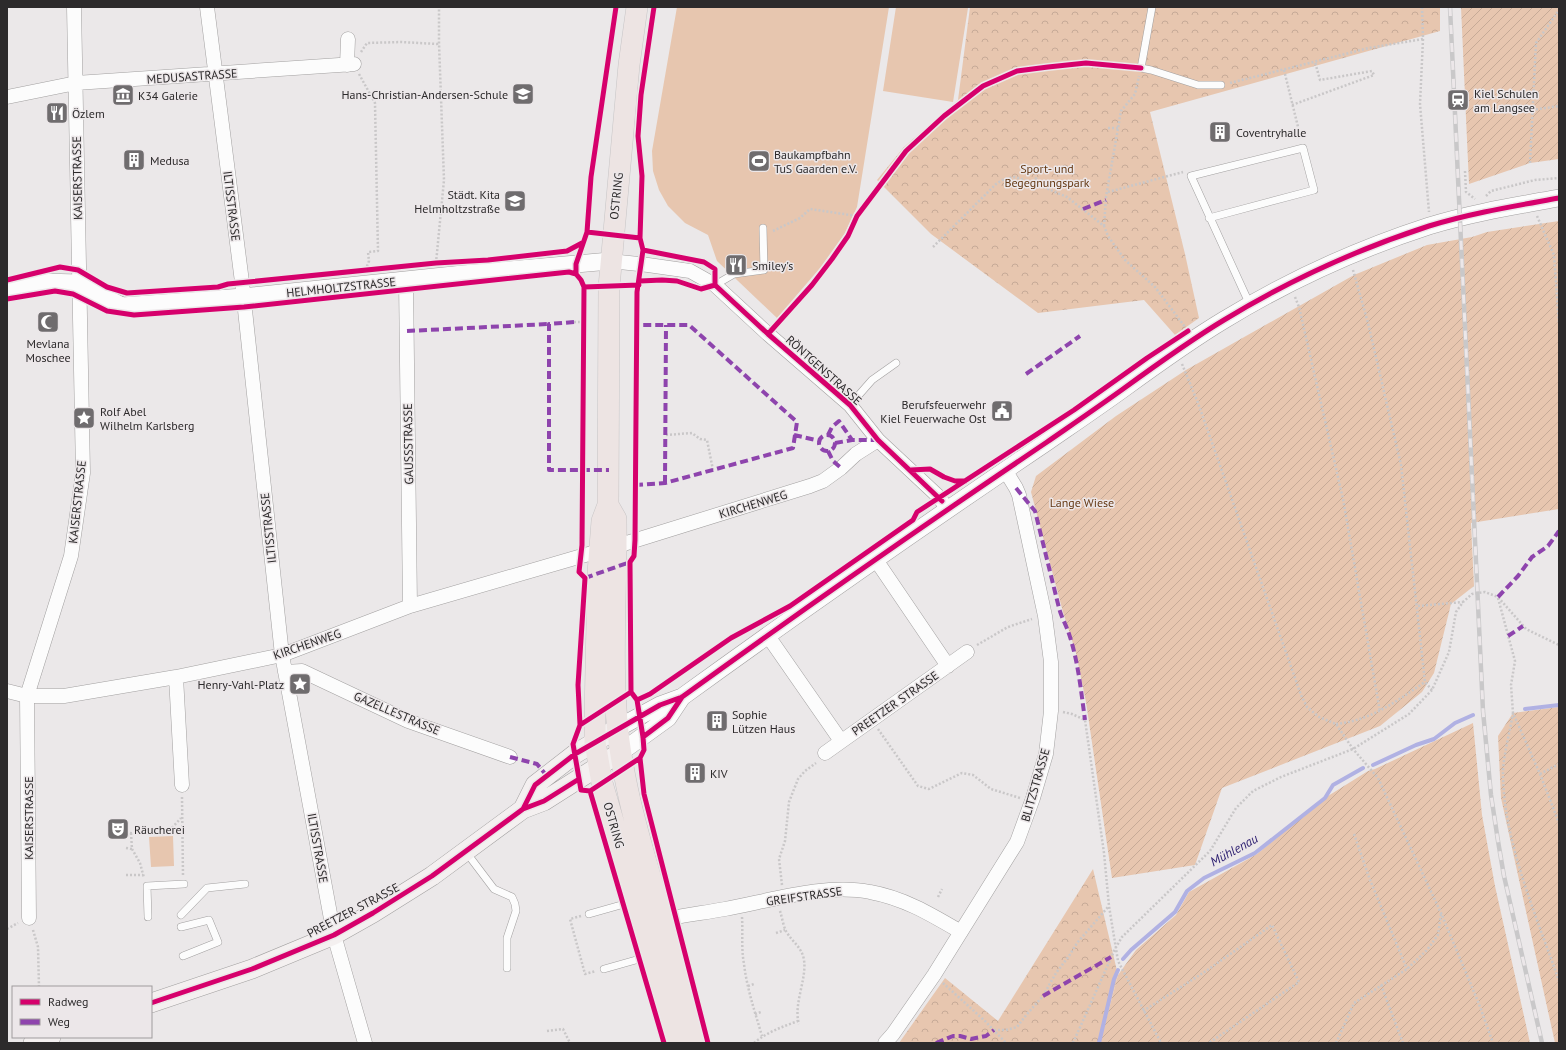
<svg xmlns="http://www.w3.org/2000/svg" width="1566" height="1050" font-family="'PT Sans',sans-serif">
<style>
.grass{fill:#e7c6af}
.forest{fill:url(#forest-crowns)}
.garden{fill:url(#garden-furrows)}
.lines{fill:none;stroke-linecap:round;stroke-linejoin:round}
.stream{stroke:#b0b1e3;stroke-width:4}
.service-casing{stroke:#a2a0a0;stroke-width:8}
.minor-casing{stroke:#a2a0a0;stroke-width:15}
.tertiary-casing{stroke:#a2a0a0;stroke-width:18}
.secondary-casing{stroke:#a2a0a0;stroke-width:20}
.primary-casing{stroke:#c6c4c5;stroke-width:22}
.path{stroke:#c9c7c8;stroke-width:2.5;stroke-dasharray:2 2;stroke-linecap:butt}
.service{stroke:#fcfcfc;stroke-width:7}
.minor{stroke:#fcfcfc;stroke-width:14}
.tertiary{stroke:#fcfcfc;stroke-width:17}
.secondary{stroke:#f4f0f0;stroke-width:19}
.primary{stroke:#ede4e3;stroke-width:21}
.rail-casing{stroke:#c9c8c9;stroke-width:4.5}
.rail{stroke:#ece7e9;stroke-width:3;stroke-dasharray:9;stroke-linecap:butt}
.quiet{stroke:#8e44ad;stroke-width:4;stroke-dasharray:8 4;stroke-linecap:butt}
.cycleway-casing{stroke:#ece7e9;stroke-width:8}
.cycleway{stroke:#d6006c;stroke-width:5}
.labels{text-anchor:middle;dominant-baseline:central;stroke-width:3;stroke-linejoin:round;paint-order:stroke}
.street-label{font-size:12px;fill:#2c2a2b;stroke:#ece7e9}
.poi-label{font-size:12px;fill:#2c2a2b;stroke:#ece7e9;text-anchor:start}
.park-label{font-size:12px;fill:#653914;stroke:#ece7e9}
.water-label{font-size:13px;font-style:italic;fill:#2a1d6f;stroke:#ece7e9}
</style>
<defs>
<pattern id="forest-crowns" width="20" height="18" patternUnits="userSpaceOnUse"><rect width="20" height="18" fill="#e7c6af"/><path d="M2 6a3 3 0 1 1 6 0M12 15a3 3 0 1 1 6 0" fill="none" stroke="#c6aa97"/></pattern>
<pattern id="garden-furrows" width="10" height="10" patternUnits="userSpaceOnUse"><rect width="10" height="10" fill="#e7c6af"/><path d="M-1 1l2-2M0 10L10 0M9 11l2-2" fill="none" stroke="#c6aa97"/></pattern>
</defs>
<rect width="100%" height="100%" fill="#ebe8e9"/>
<path class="grass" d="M677 7H889L857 207 845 233 820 268 777 318 717 261 708 235 685 223 668 206 659 190 653 171 652 151Z
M896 7 968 8 953 102 883 91Z
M173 836 174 866 151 867 149 837Z"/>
<path class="forest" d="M970 7H1440V31L1150 112 1185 254 1199 318 1175 335 1144 300 1038 313 931 234 877 180 904 147 958 100Z
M1093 869 1118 975 1100 1043H899L945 978 998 1021Z"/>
<path class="garden" d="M1461 7H1559V159L1530 163 1469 184Z
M1559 221V509L1471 523 1474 586 1451 604 1434 673 1422 692 1380 726 1222 788 1195 865 1112 878 1086 702 1076 653 1063 612 1031 492 1036 476 1116 416 1186 370 1354 275 1427 245 1472 237 1487 232Z
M1559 707V1043H1555L1501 798 1498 736 1513 713Z
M1473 723 1482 815 1495 886 1530 1043H1100L1118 975 1136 950 1176 915 1189 892 1257 854 1328 796 1368 771 1375 769Z"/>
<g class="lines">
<path class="stream" d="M1525 709 1559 705
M1373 765 1416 745 1434 739 1455 723 1473 715
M1123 959 1131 950 1175 912 1187 891 1204 878 1255 853 1325 798 1333 785 1363 768
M1099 1043 1114 979 1118 970"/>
<g class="service-casing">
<path id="service" d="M1152 7 1141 68 1151 70 1198 85H1221
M1209 218 1314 190 1303 148 1191 176 1250 305
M715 285 734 274 764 270 763 228
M850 405 872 380 896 363
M466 852 494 889 512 897 515 904 516 911 507 938V968
M589 914 635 901
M181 915 207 888 245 884
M148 917 147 886 184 884
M181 927 209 920 218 942 183 956
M604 969 650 956"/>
</g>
<g class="minor-casing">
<path id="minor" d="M207 7 242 282 282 655 334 935 365 1043
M347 65 348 39
M7 97 76 83 354 64
M610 261 648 265 690 271 715 285 768 334 850 405 878 440 939 497 948 510
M406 281 410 606
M617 546 810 486 823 481 841 468 856 454 878 440
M876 560 948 666
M768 636 841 741
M285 672 302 671 408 721 510 757
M176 677 182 785
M7 691 27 696H64L176 677 282 655 410 606 599 551
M825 753 967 652
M29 918 27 696 71 556 83 473 74 7
M662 920C683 915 704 913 725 909 769 901 825 883 870 892 904 898 932 915 961 932
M885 1043 893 1034 934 975 1017 842 1033 798 1046 754 1051 711V662L1045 616 1019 495 1016 488 1005 470"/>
</g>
<g class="tertiary-casing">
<path id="tertiary" d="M7 289 42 282 78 283 122 306 243 297 463 274 610 261
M618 728 660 705 682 697C802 610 924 525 1047 442 1073 424 1098 407 1123 389 1156 365 1189 341 1224 320 1288 281 1358 249 1429 226 1471 213 1515 206 1559 198
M621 752 668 718 682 697"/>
</g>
<g class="secondary-casing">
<path id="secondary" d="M523 809 535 785 575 754 618 728
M151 1003 252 969 334 935 373 913 432 876 523 809 544 801 621 752
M33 1043 51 1037"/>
</g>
<g class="primary-casing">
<path id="primary" d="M637 7 629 65 609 287 608 505 602 521 598 573 595 716V742L602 783 678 1043
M608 505 616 519C617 592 610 669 619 741 626 795 642 848 657 900 670 947 683 995 695 1043"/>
</g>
<path class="path" d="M1422 7 1423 39 1420 104 1429 212
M361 52 367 43 401 42 437 44 439 43
M1284 70 1301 139
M359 74 375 103 378 251 368 252 369 261 366 269
M1230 83 1369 48 1423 39
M1292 105 1374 75 1372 71 1320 80 1315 62
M1532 110 1559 106
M1108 128H1119
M1530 163 1536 43 1559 10
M1465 171 1466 192 1475 199
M1034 183 1037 176
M1108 192 1183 172
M1486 196 1491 191 1535 180 1559 178
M1537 216 1554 255 1559 324
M1104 226 1106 197 1121 111 1135 94 1139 76
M773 231 800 218 810 209 857 216
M933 247 996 184 1004 179 1015 177 1034 183 1067 197 1104 226 1108 236 1125 260 1155 287 1185 327
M436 263 444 180 439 43V7
M1353 270 1368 323 1401 465 1425 682 1432 690
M1295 297 1299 307 1343 499 1380 712
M574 322H584
M1182 364 1198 403 1301 695 1307 707 1319 717 1336 724 1353 749 1378 778 1441 913 1479 1004 1493 1043
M666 435 692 433 700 439 707 440 713 470
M1498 598 1515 661 1511 685 1513 713 1540 774 1559 823
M1418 606 1463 602
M977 645 1008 627 1032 619
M1063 712 1072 714 1085 720 1104 853 1109 906 1118 961 1161 1043
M1513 713C1510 731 1503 757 1503 773 1503 841 1537 917 1559 981
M1336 724C1372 720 1395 702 1425 682
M878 729 918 786 929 789 962 773 973 775 991 789 1020 798
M1540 774 1559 764
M182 797 183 876
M126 833 163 834 170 830 181 818
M131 833 132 849 140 863 144 878
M1354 834 1370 880 1407 969
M126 848 132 849
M126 875H143
M782 885 779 859 785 841 789 802 798 779 805 771 816 763
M938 897 942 889
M780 911C782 917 783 925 786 931 792 942 802 947 804 960 807 979 793 1005 799 1024
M581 916 570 919 585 974 596 971
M742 917C743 933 741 948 744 964 747 989 755 1012 762 1036
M7 929 18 923
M33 930 38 947 39 987
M776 933 785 930
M943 983 985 1021 1006 1043
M1381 985 1403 1043
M748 986 754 984
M1143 1011 1203 973 1272 925 1299 982 1209 1043
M755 1014 761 1012
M994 1030H1006L1017 1027 1027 1014 1043 996 1056 973 1069 956 1077 943 1108 907
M547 1031 563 1029 570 1043
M754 1043C767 1032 782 1027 798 1021
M1073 1043 1115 949 1122 937 1210 851 1236 808 1253 791 1281 777 1353 749 1409 714 1432 690 1449 652 1456 612 1463 602 1472 594 1485 592 1498 597 1526 629 1559 645
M1336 1043 1354 1003 1407 969 1427 950 1438 935 1441 914"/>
<use href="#service" class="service"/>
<use href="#minor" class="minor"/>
<use href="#tertiary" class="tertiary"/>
<use href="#secondary" class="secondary"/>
<use href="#primary" class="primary"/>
<g class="rail-casing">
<path id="rail" d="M1450 7 1483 711 1491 795 1498 841 1504 876 1542 1043"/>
</g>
<use href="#rail" class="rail"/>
<path class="quiet" d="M1083 209 1106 200
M574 322 549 324V470H609
M407 331 549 324
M1026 374 1080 336
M794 435 820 441
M828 435 832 427 839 421 852 440
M819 443a8 8 0 1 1 16 0a8 8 0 1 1-16 0Z
M835 443 852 440H878
M828 451 833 461 841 468
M665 483 666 325
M635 485 665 483 793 448 797 422 689 325H637
M1016 488 1035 511 1059 608C1061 616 1065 623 1068 631 1078 659 1081 691 1085 720
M585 578 630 562
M1498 597 1518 576 1532 557 1548 546 1559 531
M1508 636 1523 626
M510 757 537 764 547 776
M1043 996 1111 957
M936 1043 953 1036H960L971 1039 986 1036 994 1030"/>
<g class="cycleway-casing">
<path id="cycleway" d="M616 7 591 177 587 232 576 264V274L581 280 584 287 582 545 579 572 585 578 578 685 580 725 573 744 581 790 590 791 640 758
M654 7 641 95 638 136 642 176 640 238 643 250 637 292 635 540 634 556 630 562 631 692 637 700 643 737 644 750 640 758 644 794 708 1043
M587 232 640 238
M7 280 60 267 78 270 107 287 127 293 218 287 228 284 436 263 488 260 567 251 582 243
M640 281 662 280 677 281 701 289 715 285V269L704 262 643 250
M715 285 768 334 850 405 878 440 942 501
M584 287 639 285
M7 299 55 291 73 294 107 311 134 315 244 307 569 272 576 274
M768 334 812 285 832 259 848 236 857 216 906 151 944 116 983 86 1017 71 1048 67 1086 63 1141 68
M911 470 930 469 944 477 955 481H965
M637 700 650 694 731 638 790 606 913 520 917 512 1074 410 1147 358 1188 331
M580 725 631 692
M643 737 668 718 682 697
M590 791 664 1043
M523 809 535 785 575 754 660 705 682 697C802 610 924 525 1047 442 1073 424 1098 407 1123 389 1156 365 1189 341 1224 320 1288 281 1358 249 1429 226 1471 213 1515 206 1559 198
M151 1003 252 969 334 935 373 913 432 876 523 809 544 801 579 779"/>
</g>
<use href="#cycleway" class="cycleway"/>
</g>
<defs>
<g id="school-square" transform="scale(1.15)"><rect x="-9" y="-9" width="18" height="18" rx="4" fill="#6f6c6e" stroke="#ece7e9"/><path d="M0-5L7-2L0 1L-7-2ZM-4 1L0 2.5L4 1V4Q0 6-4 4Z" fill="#fff"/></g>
<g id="museum-square" transform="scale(1.15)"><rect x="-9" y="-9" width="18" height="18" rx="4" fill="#6f6c6e" stroke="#ece7e9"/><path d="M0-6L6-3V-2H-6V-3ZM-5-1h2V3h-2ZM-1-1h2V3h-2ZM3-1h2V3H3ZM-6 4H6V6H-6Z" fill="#fff"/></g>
<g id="station-square" transform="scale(1.15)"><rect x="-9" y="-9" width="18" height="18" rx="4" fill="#6f6c6e" stroke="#ece7e9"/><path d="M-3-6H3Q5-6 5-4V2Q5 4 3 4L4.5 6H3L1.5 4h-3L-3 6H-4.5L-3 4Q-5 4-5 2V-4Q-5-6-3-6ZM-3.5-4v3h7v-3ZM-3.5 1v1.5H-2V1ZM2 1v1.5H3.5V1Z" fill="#fff"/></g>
<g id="restaurant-square" transform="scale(1.15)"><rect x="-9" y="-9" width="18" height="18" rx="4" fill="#6f6c6e" stroke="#ece7e9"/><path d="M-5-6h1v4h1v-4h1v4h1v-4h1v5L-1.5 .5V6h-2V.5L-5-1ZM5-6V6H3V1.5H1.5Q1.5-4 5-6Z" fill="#fff"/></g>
<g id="building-square" transform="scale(1.15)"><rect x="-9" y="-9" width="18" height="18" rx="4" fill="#6f6c6e" stroke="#ece7e9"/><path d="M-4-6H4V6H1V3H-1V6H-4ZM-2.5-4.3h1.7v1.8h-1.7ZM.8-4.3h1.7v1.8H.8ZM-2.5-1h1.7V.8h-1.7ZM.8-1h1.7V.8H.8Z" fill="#fff"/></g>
<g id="stadium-square" transform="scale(1.15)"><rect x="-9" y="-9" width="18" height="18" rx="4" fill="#6f6c6e" stroke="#ece7e9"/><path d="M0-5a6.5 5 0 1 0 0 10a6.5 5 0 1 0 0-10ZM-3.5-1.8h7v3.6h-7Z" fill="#fff"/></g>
<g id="mosque-square" transform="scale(1.15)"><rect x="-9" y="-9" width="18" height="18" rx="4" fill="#6f6c6e" stroke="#ece7e9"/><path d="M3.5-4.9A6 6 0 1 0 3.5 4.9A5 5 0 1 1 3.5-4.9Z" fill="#fff"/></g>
<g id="civic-square" transform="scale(1.15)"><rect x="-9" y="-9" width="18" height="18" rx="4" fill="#6f6c6e" stroke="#ece7e9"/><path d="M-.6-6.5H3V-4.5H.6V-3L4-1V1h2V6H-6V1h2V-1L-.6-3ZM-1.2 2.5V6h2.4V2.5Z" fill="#fff"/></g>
<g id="sight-square" transform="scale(1.15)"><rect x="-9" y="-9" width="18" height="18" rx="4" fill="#6f6c6e" stroke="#ece7e9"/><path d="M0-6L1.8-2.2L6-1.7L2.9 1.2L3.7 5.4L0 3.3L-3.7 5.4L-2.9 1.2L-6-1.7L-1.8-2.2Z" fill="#fff"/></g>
<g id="theatre-square" transform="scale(1.15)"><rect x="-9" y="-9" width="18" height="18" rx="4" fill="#6f6c6e" stroke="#ece7e9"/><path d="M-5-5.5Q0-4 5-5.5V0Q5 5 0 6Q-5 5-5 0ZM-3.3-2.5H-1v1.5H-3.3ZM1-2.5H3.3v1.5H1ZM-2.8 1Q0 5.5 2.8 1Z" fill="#fff"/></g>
</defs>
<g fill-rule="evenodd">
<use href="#school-square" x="523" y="94"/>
<use href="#museum-square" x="123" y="95"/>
<use href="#station-square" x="1458" y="100"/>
<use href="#restaurant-square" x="57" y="113"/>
<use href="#building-square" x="1220" y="132"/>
<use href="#building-square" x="134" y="160"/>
<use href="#stadium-square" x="759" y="161"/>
<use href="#school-square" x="515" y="201"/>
<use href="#restaurant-square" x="736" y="265"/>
<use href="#mosque-square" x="48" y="322"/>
<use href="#civic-square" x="1002" y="411"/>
<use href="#sight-square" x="84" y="418"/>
<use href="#sight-square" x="300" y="684"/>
<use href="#building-square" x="717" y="721"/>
<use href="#building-square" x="695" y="773"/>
<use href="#theatre-square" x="118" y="829"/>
</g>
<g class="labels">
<g class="street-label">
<text transform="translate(192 76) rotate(-4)">MEDUSASTRASSE</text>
<text transform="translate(77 178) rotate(-91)">KAISERSTRASSE</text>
<text transform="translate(616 196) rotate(-84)">OSTRING</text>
<text transform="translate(232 206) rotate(83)">ILTISSTRASSE</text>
<text transform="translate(341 287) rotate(-6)">HELMHOLTZSTRASSE</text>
<text transform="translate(824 370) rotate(42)">RÖNTGENSTRASSE</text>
<text transform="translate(408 444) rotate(-91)">GAUSSSTRASSE</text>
<text transform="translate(77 502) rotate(-84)">KAISERSTRASSE</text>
<text transform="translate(753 504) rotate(-17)">KIRCHENWEG</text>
<text transform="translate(268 528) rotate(-96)">ILTISSTRASSE</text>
<text transform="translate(307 644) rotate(-19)">KIRCHENWEG</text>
<text transform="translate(895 703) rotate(-35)">PREETZER STRASSE</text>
<text transform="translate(397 713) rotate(23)">GAZELLESTRASSE</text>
<text transform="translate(1035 785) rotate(-74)">BLITZSTRASSE</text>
<text transform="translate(28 818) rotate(-90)">KAISERSTRASSE</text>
<text transform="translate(614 825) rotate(74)">OSTRING</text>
<text transform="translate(318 848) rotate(80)">ILTISSTRASSE</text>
<text transform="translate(804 896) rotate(-8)">GREIFSTRASSE</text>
<text transform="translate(353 910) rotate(-28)">PREETZER STRASSE</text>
</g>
<g class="poi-label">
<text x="1474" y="93">Kiel Schulen<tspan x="1474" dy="14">am Langsee</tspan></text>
<text x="508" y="94" text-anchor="end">Hans-Christian-Andersen-Schule</text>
<text x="138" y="95">K34 Galerie</text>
<text x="72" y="113">Özlem</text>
<text x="1236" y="132">Coventryhalle</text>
<text x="774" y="154">Baukampfbahn<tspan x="774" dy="14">TuS Gaarden e.V.</tspan></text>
<text x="150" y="160">Medusa</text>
<text x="500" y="194" text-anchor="end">Städt. Kita<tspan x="500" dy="14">Helmholtzstraße</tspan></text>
<text x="752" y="265">Smiley's</text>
<text x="48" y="343" text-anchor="middle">Mevlana<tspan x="48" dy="14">Moschee</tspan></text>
<text x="986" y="404" text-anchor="end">Berufsfeuerwehr<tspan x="986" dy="14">Kiel Feuerwache Ost</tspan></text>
<text x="100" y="411">Rolf Abel<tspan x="100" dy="14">Wilhelm Karlsberg</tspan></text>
<text x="284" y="684" text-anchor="end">Henry-Vahl-Platz</text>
<text x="732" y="714">Sophie<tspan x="732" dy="14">Lützen Haus</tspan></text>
<text x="710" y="773">KIV</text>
<text x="134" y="829">Räucherei</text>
</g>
<g class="park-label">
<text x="1047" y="168">Sport- und<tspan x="1047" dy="14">Begegnungspark</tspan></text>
<text x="1082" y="502">Lange Wiese</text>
</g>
<g class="water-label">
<text transform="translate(1234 850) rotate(-29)">Mühlenau</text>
</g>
</g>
<rect width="1566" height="1050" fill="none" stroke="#2c2a2b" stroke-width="16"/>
<rect x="12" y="986" width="140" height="52" fill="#ece7e9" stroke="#9f9b9d"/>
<rect x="20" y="999" width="20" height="6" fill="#d6006c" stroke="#9f9b9d"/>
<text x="48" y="1006" font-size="12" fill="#2c2a2b">Radweg</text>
<rect x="20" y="1019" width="20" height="6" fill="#8e44ad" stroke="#9f9b9d"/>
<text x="48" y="1026" font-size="12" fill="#2c2a2b">Weg</text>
</svg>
